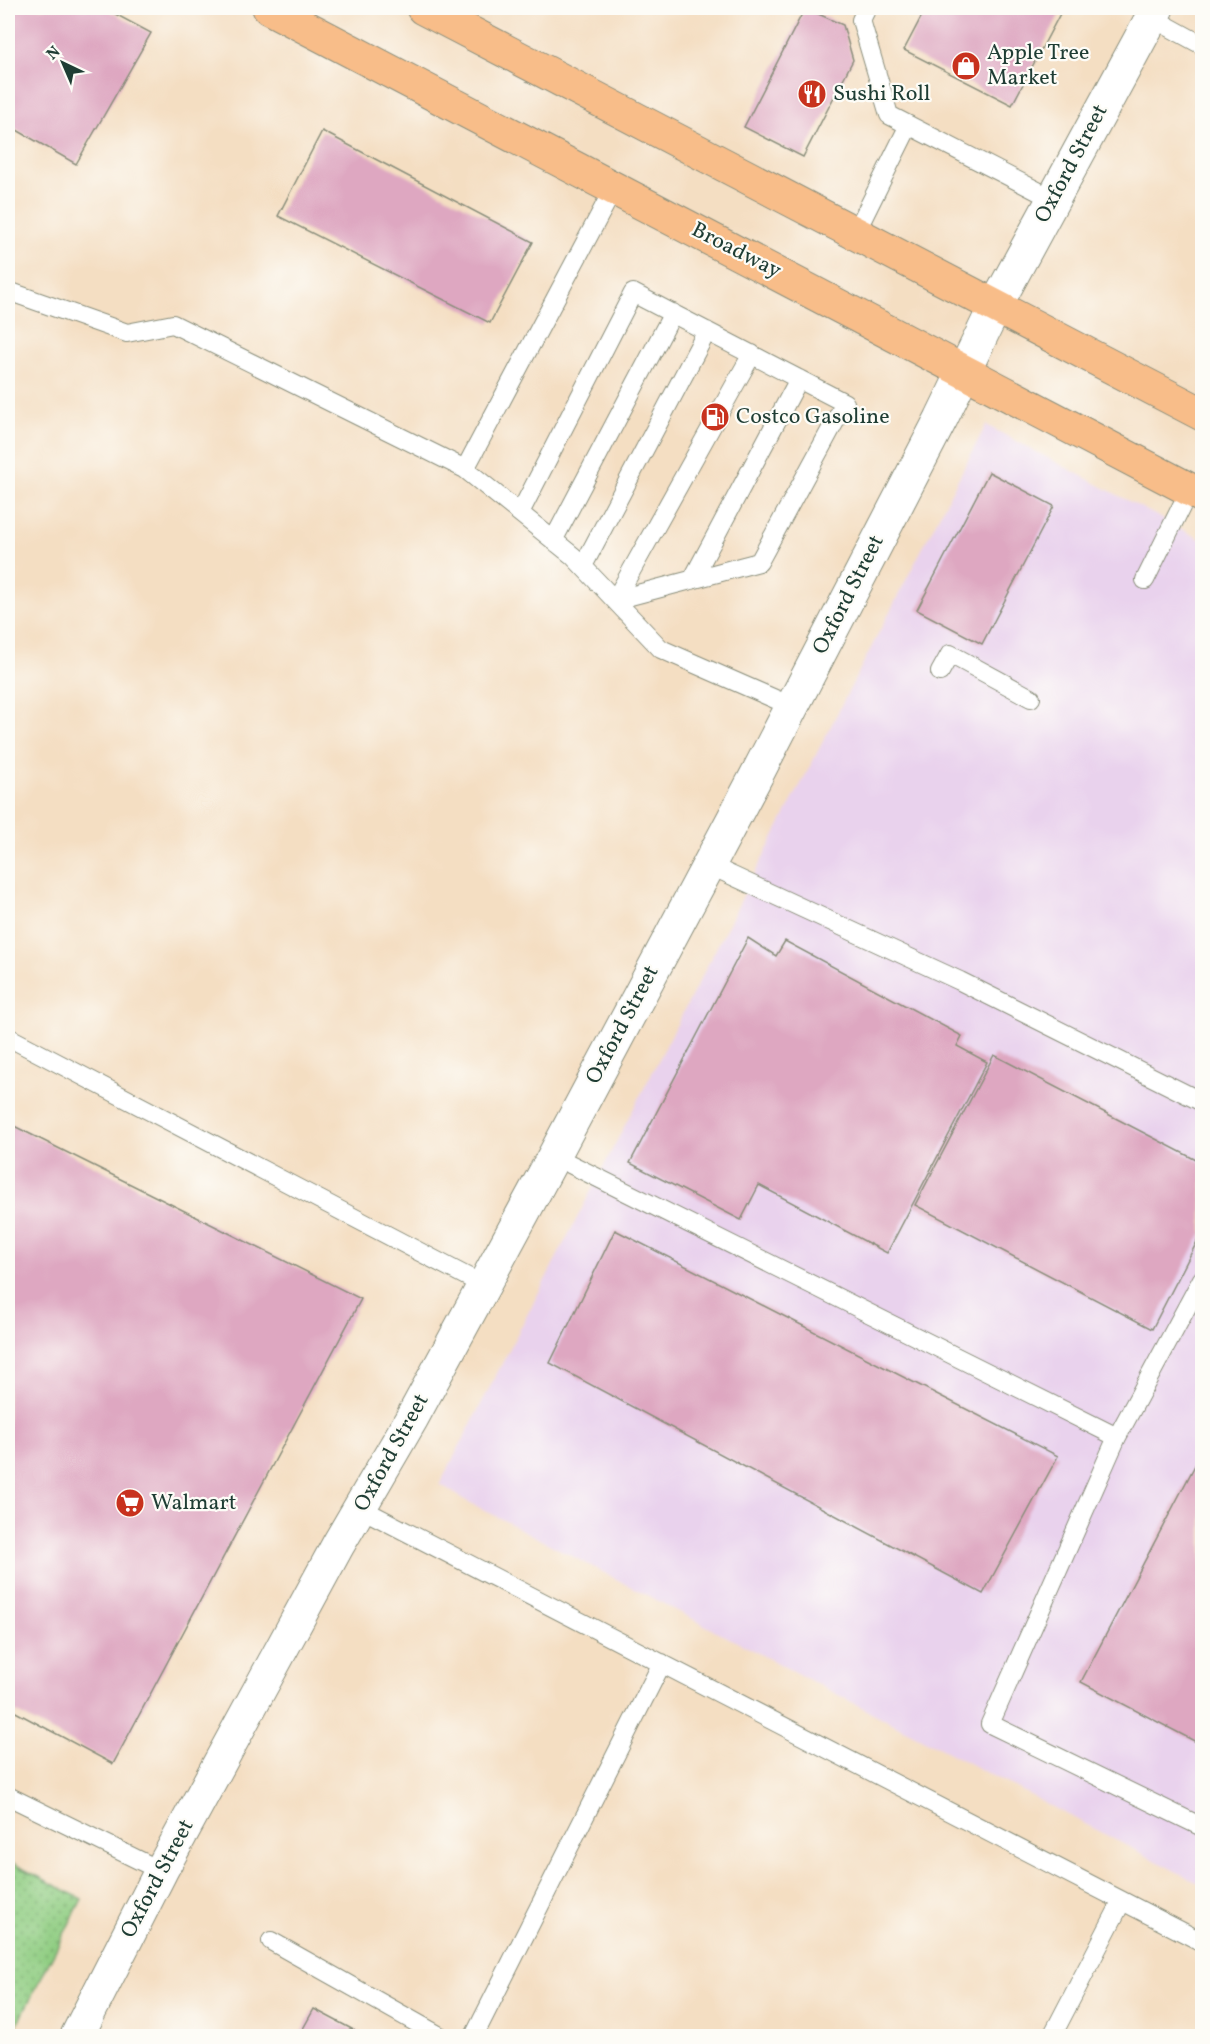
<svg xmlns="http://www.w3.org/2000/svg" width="1210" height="2044" font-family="Vollkorn,serif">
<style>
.built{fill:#e9d2ed}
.green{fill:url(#green-dots);stroke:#58855b;stroke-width:1.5}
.building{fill:#dea7c1}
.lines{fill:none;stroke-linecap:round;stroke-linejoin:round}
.service-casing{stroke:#8a8e7b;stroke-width:20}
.tertiary-casing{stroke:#8a8e7b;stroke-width:35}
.primary-casing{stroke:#8a8e7b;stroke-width:35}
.service{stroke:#fff;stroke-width:18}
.tertiary{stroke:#fff;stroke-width:33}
.primary{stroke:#f8bd89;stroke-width:33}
.labels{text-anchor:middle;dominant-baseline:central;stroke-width:4.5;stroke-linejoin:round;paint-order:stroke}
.poi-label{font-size:22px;fill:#1f3d34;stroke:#fdfcf7;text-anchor:start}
.street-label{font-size:22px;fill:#1f3d34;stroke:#fdfcf7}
</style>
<defs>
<pattern id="green-dots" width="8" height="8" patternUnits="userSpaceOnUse" patternTransform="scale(1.5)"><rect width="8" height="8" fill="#90cd82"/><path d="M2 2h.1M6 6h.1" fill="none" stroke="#75a86b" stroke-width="1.8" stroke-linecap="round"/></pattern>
</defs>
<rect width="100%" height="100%" fill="#fdfcf7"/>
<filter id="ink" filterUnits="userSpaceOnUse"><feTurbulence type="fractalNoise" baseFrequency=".0167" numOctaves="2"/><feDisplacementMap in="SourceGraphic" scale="12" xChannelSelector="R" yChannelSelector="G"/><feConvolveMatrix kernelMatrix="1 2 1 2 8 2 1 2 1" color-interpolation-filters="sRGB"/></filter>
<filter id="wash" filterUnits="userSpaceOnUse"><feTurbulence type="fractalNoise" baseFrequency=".008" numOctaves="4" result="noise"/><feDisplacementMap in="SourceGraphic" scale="24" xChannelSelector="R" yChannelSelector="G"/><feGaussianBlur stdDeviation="1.35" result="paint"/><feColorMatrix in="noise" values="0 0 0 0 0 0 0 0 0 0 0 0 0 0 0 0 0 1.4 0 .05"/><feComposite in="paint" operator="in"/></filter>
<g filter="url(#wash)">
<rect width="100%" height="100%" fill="#f4dec2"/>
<path class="built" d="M986 425 1202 540V1885L463 1499 440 1484Z"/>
<path class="green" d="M8 1861 82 1899 11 2036H8Z"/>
<g id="blocks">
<path class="building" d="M8 8H104L151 33 76 164 8 125Z
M805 8 843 25 853 60 803 157 744 127Z
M926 8H1063L1012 105 904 50Z
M322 131 533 242 490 323 278 216Z
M989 472 1054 506 982 644 917 610Z
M748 938 776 956 785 941 962 1036 957 1046 987 1062 887 1253 759 1185 741 1220 630 1163Z
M994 1055 1202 1163V1232L1152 1329 915 1205Z
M8 1123 361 1299 113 1764 8 1708Z
M615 1230 1058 1456 983 1594 550 1363Z
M1202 1452V1745L1081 1682Z
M314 2009 365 2036H299Z"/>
</g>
</g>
<g filter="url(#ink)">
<use href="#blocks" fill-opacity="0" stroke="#8a8e7b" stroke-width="1.5"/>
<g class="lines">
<g class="service-casing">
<path id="service" d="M867 8 861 20 889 115 1053 199
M1151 17 1202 45
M856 232 909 125
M8 291 127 333 173 324 465 469 573 556 661 649 791 706
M465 469 614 188
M521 511 633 293 845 403 759 562 615 600
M554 539 673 313
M583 566 707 331
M692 580 799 379
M1145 580 1190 489
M615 600 752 354
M940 672 950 654 1031 698
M709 865 960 981 1202 1102
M8 1037 485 1286
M554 1156 1117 1437
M1202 1279 1117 1437 990 1724 1202 1827
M362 1509 1202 1942
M8 1796 161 1871
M271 1941 440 2036
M474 2036 662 1663
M1052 2036 1122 1901"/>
</g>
<g class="tertiary-casing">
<path id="tertiary" d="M77 2036 161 1871 338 1545 412 1418 554 1156 754 780 941 419 996 305 1157 8"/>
</g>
<g class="primary-casing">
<path id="primary" d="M269 8 1202 496
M423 8 1202 414"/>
</g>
<use href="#service" class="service"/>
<use href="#tertiary" class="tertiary"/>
<use href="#primary" class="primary"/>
</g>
</g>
<defs>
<g id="shop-disc" transform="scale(1.5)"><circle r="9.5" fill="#c8321e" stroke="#fdfcf7"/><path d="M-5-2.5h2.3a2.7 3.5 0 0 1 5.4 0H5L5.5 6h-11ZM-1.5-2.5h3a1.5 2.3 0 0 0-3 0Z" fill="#fff"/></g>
<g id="restaurant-disc" transform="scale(1.5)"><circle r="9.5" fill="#c8321e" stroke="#fdfcf7"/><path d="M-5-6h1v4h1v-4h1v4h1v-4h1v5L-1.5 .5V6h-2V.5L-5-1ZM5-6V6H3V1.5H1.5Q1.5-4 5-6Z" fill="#fff"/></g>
<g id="fuel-disc" transform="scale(1.5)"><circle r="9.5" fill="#c8321e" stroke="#fdfcf7"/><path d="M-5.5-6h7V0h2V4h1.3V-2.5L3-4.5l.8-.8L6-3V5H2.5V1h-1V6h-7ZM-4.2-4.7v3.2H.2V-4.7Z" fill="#fff"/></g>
<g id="supermarket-disc" transform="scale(1.5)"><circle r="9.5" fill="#c8321e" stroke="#fdfcf7"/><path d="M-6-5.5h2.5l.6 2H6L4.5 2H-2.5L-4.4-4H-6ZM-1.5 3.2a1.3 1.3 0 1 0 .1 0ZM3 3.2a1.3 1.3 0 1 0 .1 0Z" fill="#fff"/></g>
</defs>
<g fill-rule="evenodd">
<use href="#shop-disc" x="966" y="66"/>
<use href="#restaurant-disc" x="812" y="94"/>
<use href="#fuel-disc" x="715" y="417"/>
<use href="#supermarket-disc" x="130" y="1503"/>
</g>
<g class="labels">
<g class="poi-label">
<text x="987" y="53">Apple Tree<tspan x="987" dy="25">Market</tspan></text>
<text x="833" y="94">Sushi Roll</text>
<text x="736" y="417">Costco Gasoline</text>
<text x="151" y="1503">Walmart</text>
</g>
<g class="street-label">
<text transform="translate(1072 164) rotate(-62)">Oxford Street</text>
<text transform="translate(736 251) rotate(27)">Broadway</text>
<text transform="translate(849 595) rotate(-63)">Oxford Street</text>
<text transform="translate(623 1025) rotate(-62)">Oxford Street</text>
<text transform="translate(392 1453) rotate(-61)">Oxford Street</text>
<text transform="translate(158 1879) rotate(-62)">Oxford Street</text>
</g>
</g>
<rect width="1210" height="2044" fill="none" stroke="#fdfcf7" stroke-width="30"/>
<g transform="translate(63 63) rotate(316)" stroke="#fdfcf7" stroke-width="4.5" paint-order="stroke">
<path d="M0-4.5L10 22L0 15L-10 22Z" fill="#1f3d34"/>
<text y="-9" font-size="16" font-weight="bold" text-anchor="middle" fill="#1f3d34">N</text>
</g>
</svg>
